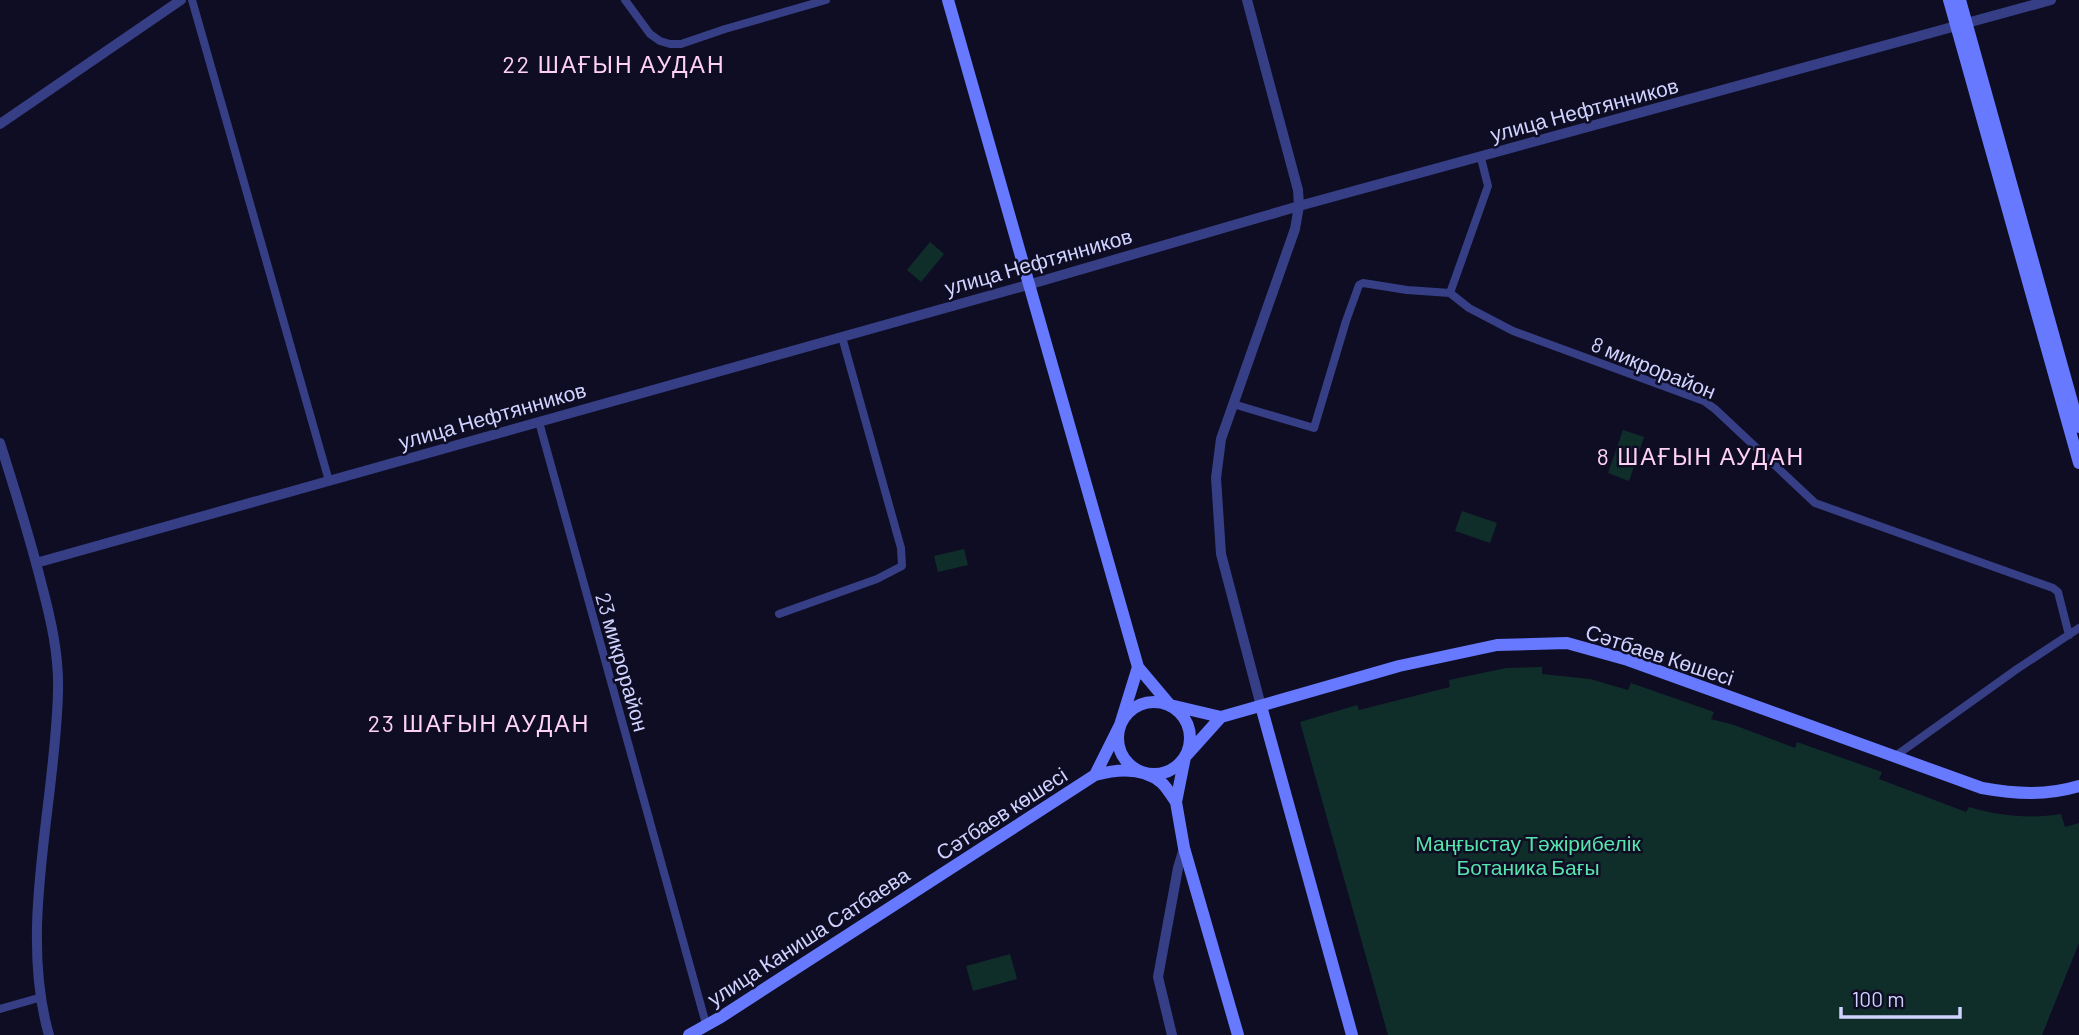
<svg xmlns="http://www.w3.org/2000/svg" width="2079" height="1035" font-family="Barlow,sans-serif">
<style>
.green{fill:#102e29}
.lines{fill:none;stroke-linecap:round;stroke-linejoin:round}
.minor{stroke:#363f85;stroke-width:8}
.tertiary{stroke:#363f85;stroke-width:10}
.secondary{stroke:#6779ff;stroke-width:12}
.labels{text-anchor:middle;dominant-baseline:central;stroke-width:5;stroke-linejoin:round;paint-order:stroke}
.street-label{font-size:21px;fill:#d0d2ff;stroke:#0e0d24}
.park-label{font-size:21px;fill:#57e4ac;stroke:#0e0d24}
.neighbourhood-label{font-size:23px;letter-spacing:2px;fill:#ffd2f5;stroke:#0e0d24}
</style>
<rect width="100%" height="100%" fill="#0e0d24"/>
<path class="green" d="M930 242 944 254 921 282 907 270Z
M1623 430 1644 437 1629 481 1608 473Z
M1462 511 1497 523 1490 543 1455 531Z
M964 549 968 565 938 572 934 556Z
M1542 667V674L1590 679 1628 690 1631 683 1714 712 1711 719 1734 725 1795 748 1797 742 1882 772 1879 779 1966 812 1969 807C2000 816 2029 819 2061 814L2065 827 2079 823V943L2042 1035H1388L1300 722 1357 705 1359 710 1450 687 1449 680 1506 668Z
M1010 954 1017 979 973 991 966 966Z"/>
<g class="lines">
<path class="minor" d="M192 0 329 481
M625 0 650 34 660 41 670 44H681L725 29 826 0
M1450 293 1469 308 1513 331 1704 401 1715 409 1815 503 2053 588 2058 592 2069 635
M1233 404 1314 428 1346 321 1359 285 1363 283 1407 290 1450 293 1488 186 1481 158
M539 422 706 1024
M779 614 877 579 902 566 901 548 842 337
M1894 757 2017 669 2079 628
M0 1009 42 997"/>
<path class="tertiary" d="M1247 0 1298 190 1299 206 1295 229 1221 439 1216 478 1221 554 1261 706
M0 124 181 0
M0 443C15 490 30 538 42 586 51 620 59 655 58 691 56 801 18 928 49 1035
M36 563 1031 284 1299 206 2051 0
M1172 1035 1158 977 1178 868 1184 848"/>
<path class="secondary" d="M948 0 1138 667 1170 705 1221 717 1399 666 1497 645 1567 643 1628 660 1982 788C2015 794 2046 796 2079 786
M1949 0 2079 463
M1960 0 2079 427
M1118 738a36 36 0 1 1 72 0a36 36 0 1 1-72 0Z
M1261 706 1352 1035
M1221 717 1185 757 1176 802 1184 848 1238 1035
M1095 775 1120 725 1138 667
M689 1035 721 1017 1095 775C1117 769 1144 767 1162 783 1167 788 1172 796 1176 802"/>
</g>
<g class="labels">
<g class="street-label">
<text transform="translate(1584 109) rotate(-15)">улица Нефтянников</text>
<text transform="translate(1038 261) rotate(-16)">улица Нефтянников</text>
<text transform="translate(1654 367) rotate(22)">8 микрорайон</text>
<text transform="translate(492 415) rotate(-16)">улица Нефтянников</text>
<text transform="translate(1660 654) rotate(18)">Сәтбаев Көшесі</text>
<text transform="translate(623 662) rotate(74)">23 микрорайон</text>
<text transform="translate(1001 813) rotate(-33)">Сәтбаев көшесі</text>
<text transform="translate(808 936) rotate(-33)">улица Каниша Сатбаева</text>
</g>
<g class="park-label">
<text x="1528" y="842">Маңғыстау Тәжірибелік<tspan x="1528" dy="24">Ботаника Бағы</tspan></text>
</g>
<g class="neighbourhood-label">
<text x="614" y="64">22 ШАҒЫН АУДАН</text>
<text x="1701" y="456">8 ШАҒЫН АУДАН</text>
<text x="479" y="723">23 ШАҒЫН АУДАН</text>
</g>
</g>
<path d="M1841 1007v10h119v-10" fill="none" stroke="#d0d2ff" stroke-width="3.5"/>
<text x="1852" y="1007" font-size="21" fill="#d0d2ff" stroke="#0e0d24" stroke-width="5" paint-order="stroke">100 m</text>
</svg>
